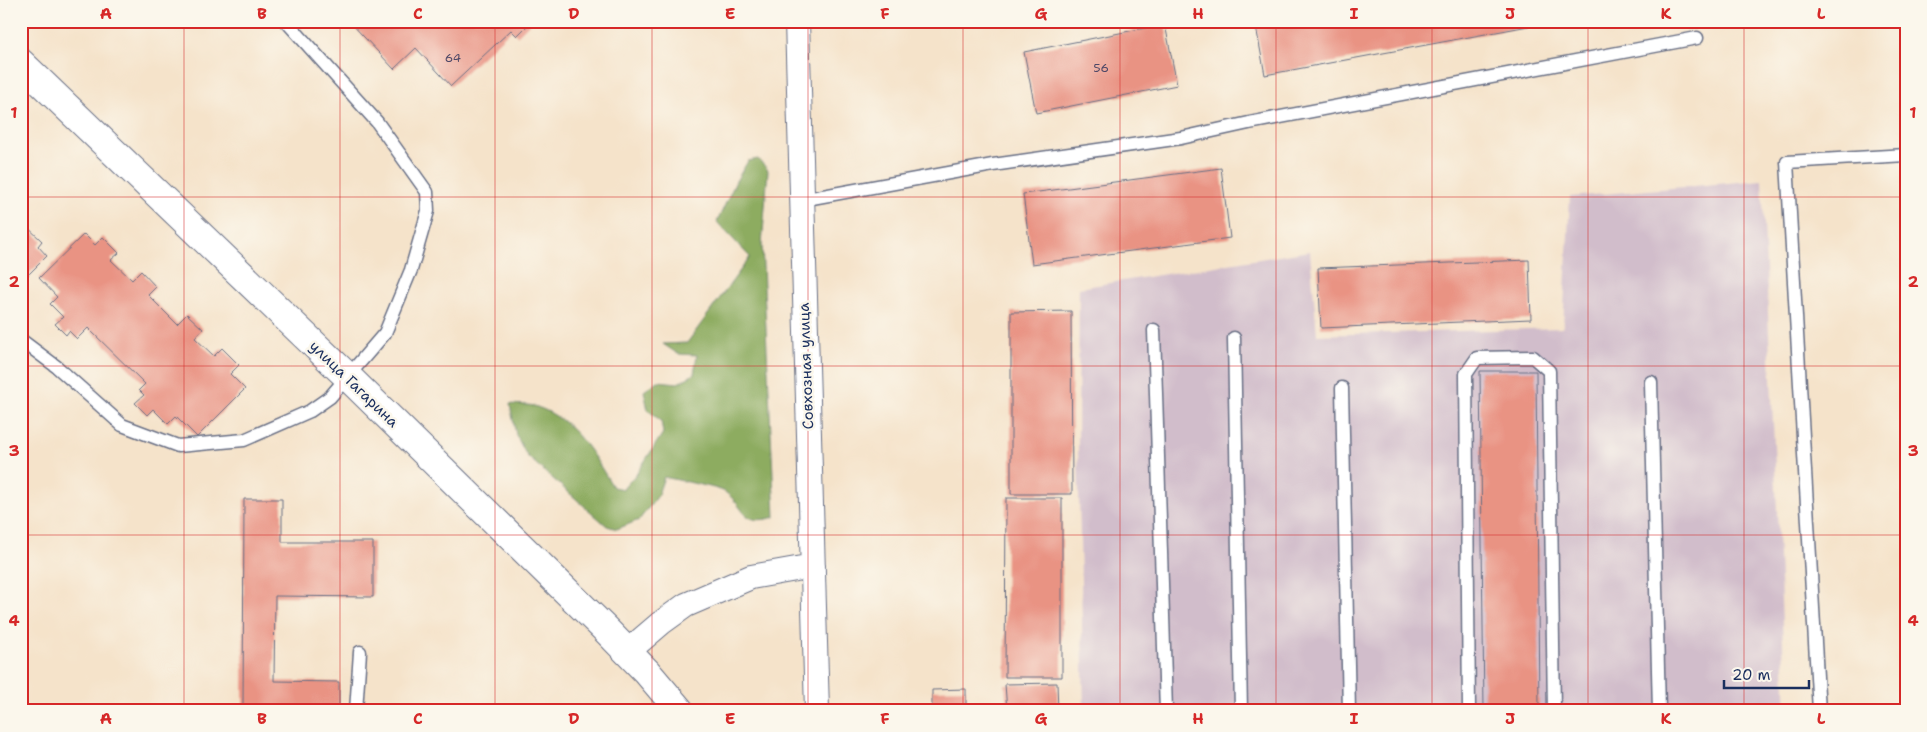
<svg xmlns="http://www.w3.org/2000/svg" width="1927" height="732" font-family="'Shantell Sans',sans-serif">
<style>
.industrial{fill:#d1bdcb}
.forest{fill:#8dac60;stroke:#546e5f}
.building{fill:#e99383}
.lines{fill:none;stroke-linecap:round;stroke-linejoin:round}
.service-casing{stroke:#676e84;stroke-width:15}
.minor-casing{stroke:#676e84;stroke-width:26}
.tertiary-casing{stroke:#676e84;stroke-width:30}
.service{stroke:#fff;stroke-width:12}
.minor{stroke:#fff;stroke-width:24}
.tertiary{stroke:#fff;stroke-width:28}
.grid{fill:none;stroke:#d62828;stroke-width:1;stroke-opacity:0.55}
.labels{text-anchor:middle;dominant-baseline:central;stroke-width:5;stroke-linejoin:round;paint-order:stroke}
.number-label{font-size:12px;fill:#4e4867}
.street-label{font-size:15px;fill:#1b2f5e;stroke:#fbf7ec}
.neatline{fill:none;stroke:#d62828;stroke-width:2}
.grid-label{font-size:16px;text-anchor:middle;font-weight:bold;fill:#d62828}
</style>
<rect width="100%" height="100%" fill="#fbf7ec"/>
<filter id="ink" filterUnits="userSpaceOnUse"><feTurbulence type="fractalNoise" baseFrequency=".02" numOctaves="2"/><feDisplacementMap in="SourceGraphic" scale="10" xChannelSelector="R" yChannelSelector="G"/><feConvolveMatrix kernelMatrix="1 2 1 2 8 2 1 2 1" color-interpolation-filters="sRGB"/></filter>
<filter id="wash" filterUnits="userSpaceOnUse"><feTurbulence type="fractalNoise" baseFrequency=".0096" numOctaves="4" result="noise"/><feDisplacementMap in="SourceGraphic" scale="20" xChannelSelector="R" yChannelSelector="G"/><feGaussianBlur stdDeviation="1.12" result="paint"/><feColorMatrix in="noise" values="0 0 0 0 0 0 0 0 0 0 0 0 0 0 0 0 0 1.4 0 .05"/><feComposite in="paint" operator="in"/></filter>
<g filter="url(#wash)">
<rect width="100%" height="100%" fill="#f5e3ca"/>
<path class="industrial" d="M1762 180 1786 711H1084L1078 449 1079 288 1310 251 1317 335 1563 328 1570 197Z"/>
<path class="forest" d="M758 159 768 170 762 245 775 517C741 527 746 507 725 492 717 487 676 480 664 477L657 497 639 520 617 529 607 526 527 456 516 435 510 404C518 405 529 404 537 407 574 419 594 456 613 487L623 489 637 473 663 433 661 421 648 410 644 391 658 381 678 383 694 374 697 355 678 354 663 344 687 343 750 257 717 222 736 181 748 161Z"/>
<g id="blocks">
<path class="building" d="M349 21H532L517 36 511 30 451 86 416 48 394 69Z
M1255 21H1550V22L1265 75Z
M1165 24 1177 85 1036 113 1024 52Z
M1221 168 1230 238 1032 264 1023 194Z
M21 221 42 241 38 246 47 256 21 282Z
M84 234 95 245 103 237 119 253 111 260 132 280 141 271 156 287 148 295 177 324 187 314 203 329 195 338 214 356 222 348 239 365 230 374 245 389 197 437 176 416 168 424 153 409 147 415 135 403 144 395 139 390 145 384 88 328 77 339 69 331 66 335 55 324 63 317 50 304 57 297 39 278Z
M1529 260 1531 319 1321 328 1318 268Z
M1071 311 1072 494H1011V312Z
M1480 371H1536L1539 711H1484Z
M1006 498H1062V677H1005Z
M244 499H282V542H373V597L275 596 274 681 339 682V711H243Z
M1057 683 1058 711H1007L1005 684Z
M966 689V711H932V690Z"/>
</g>
</g>
<g filter="url(#ink)">
<use href="#blocks" fill-opacity="0" stroke="#676e84" stroke-width="1"/>
<g class="lines">
<g class="service-casing">
<path id="service" d="M801 200 993 165 1181 138 1249 123 1697 38
M1154 330 1166 711
M1234 338 1241 711
M21 340 57 367 122 425 178 446 244 440 310 411 330 397 385 333 411 270 428 211 427 192 377 122 286 21
M1651 382 1659 711
M1342 388 1349 711
M356 711 360 652
M1469 711 1466 374 1477 358 1533 357 1549 371 1554 711
M1819 711 1787 162 1906 155"/>
</g>
<g class="minor-casing">
<path id="minor" d="M797 21 817 711
M627 652 661 623 686 605 751 577 813 566"/>
</g>
<g class="tertiary-casing">
<path id="tertiary" d="M21 63 348 377 606 630 647 672 680 711"/>
</g>
<use href="#service" class="service"/>
<use href="#minor" class="minor"/>
<use href="#tertiary" class="tertiary"/>
</g>
</g>
<path class="grid" d="M184 21V711M340 21V711M495 21V711M652 21V711M808 21V711M963 21V711M1120 21V711M1276 21V711M1432 21V711M1588 21V711M1744 21V711M21 197H1906M21 366H1906M21 535H1906"/>
<g class="labels">
<g class="number-label">
<text x="453" y="58">64</text>
<text x="1101" y="68">56</text>
</g>
<g class="street-label">
<text transform="translate(806 366) rotate(-92)">Совхозная улица</text>
<text transform="translate(354 384) rotate(44)">улица Гагарина</text>
</g>
</g>
<rect width="1927" height="732" fill="none" stroke="#fbf7ec" stroke-width="55"/>
<path d="M1724 680v8h85v-8" fill="none" stroke="#1b2f5e" stroke-width="2.5"/>
<text x="1732" y="680" font-size="15" fill="#1b2f5e" stroke="#fbf7ec" stroke-width="4" paint-order="stroke">20 m</text>
<rect x="28" y="28" width="1872" height="676" class="neatline"/>
<g class="grid-label">
<text x="106" y="19">A</text>
<text x="262" y="19">B</text>
<text x="418" y="19">C</text>
<text x="574" y="19">D</text>
<text x="730" y="19">E</text>
<text x="885" y="19">F</text>
<text x="1041" y="19">G</text>
<text x="1198" y="19">H</text>
<text x="1354" y="19">I</text>
<text x="1510" y="19">J</text>
<text x="1666" y="19">K</text>
<text x="1821" y="19">L</text>
<text x="14" y="118">1</text>
<text x="1913" y="118">1</text>
<text x="14" y="287">2</text>
<text x="1913" y="287">2</text>
<text x="14" y="456">3</text>
<text x="1913" y="456">3</text>
<text x="14" y="626">4</text>
<text x="1913" y="626">4</text>
<text x="106" y="724">A</text>
<text x="262" y="724">B</text>
<text x="418" y="724">C</text>
<text x="574" y="724">D</text>
<text x="730" y="724">E</text>
<text x="885" y="724">F</text>
<text x="1041" y="724">G</text>
<text x="1198" y="724">H</text>
<text x="1354" y="724">I</text>
<text x="1510" y="724">J</text>
<text x="1666" y="724">K</text>
<text x="1821" y="724">L</text>
</g>
</svg>
